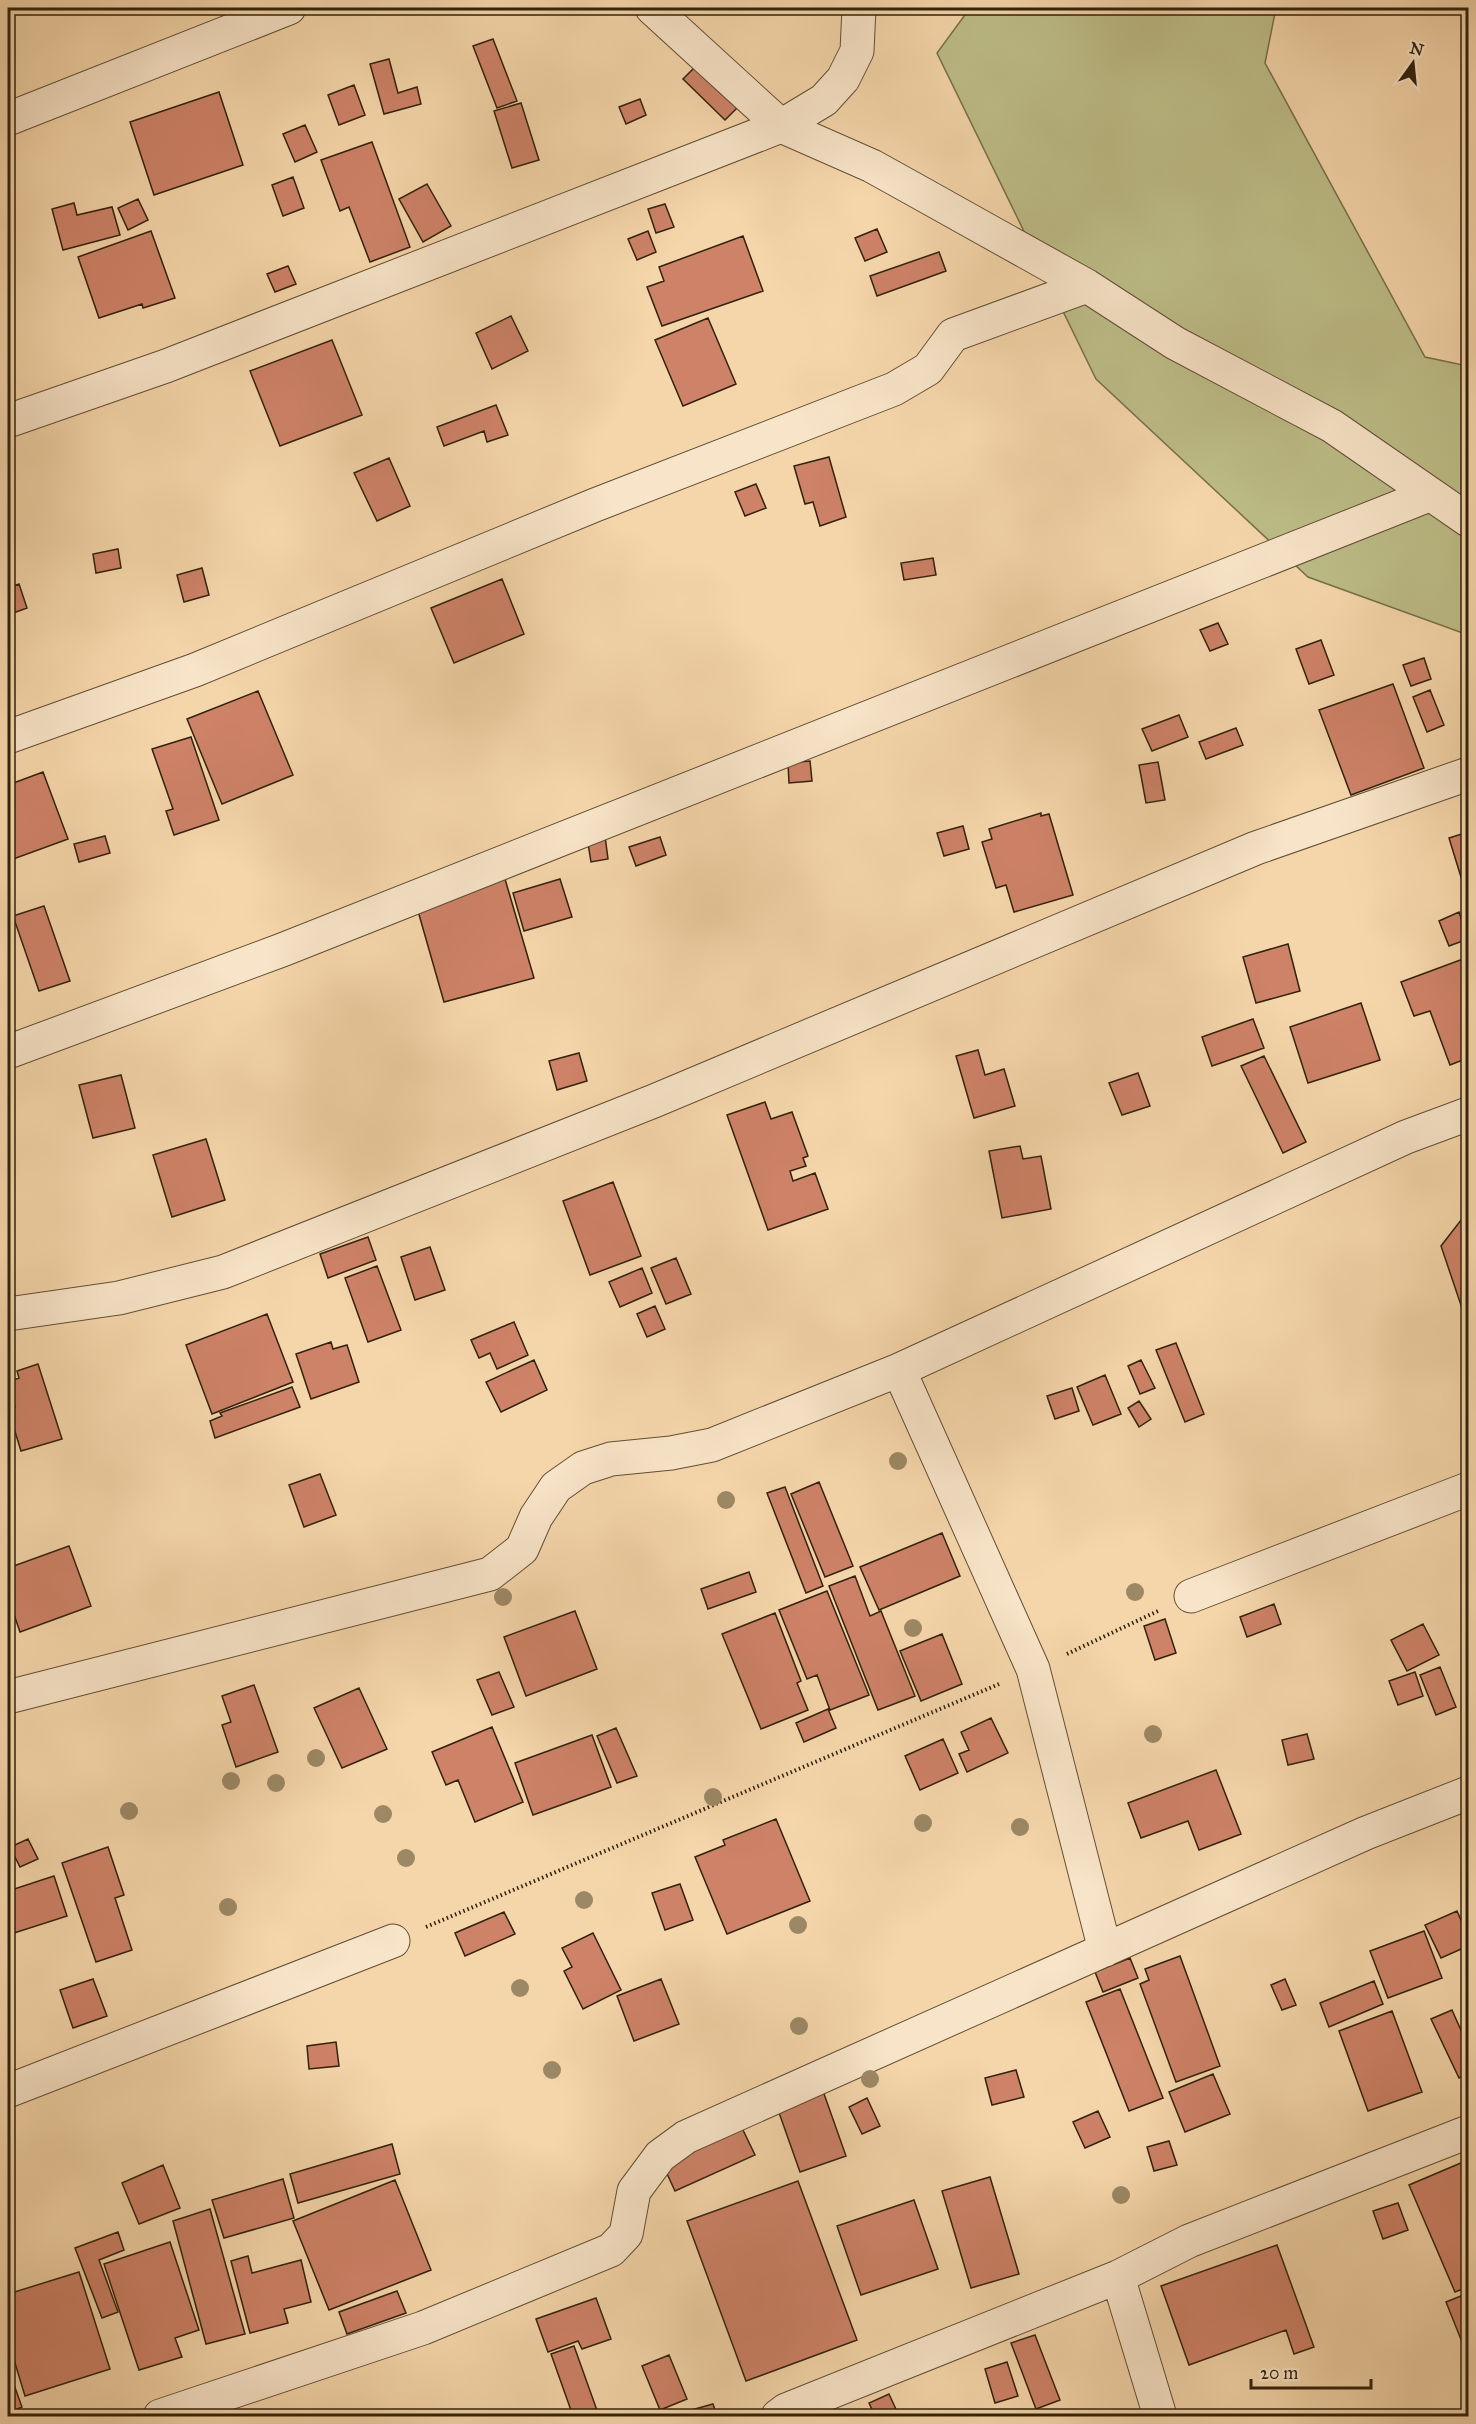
<svg xmlns="http://www.w3.org/2000/svg" width="1476" height="2424" font-family="'IM FELL Great Primer',serif">
<style>
.green{fill:#bdbd88;stroke:#77704a;stroke-width:1.5}
.building{fill:#ce8268;stroke:#31220d;stroke-width:1.5}
.lines{fill:none;stroke-linecap:round;stroke-linejoin:round}
.minor-casing{stroke:#624f34;stroke-width:35}
.path{stroke:#31220d;stroke-width:4;stroke-dasharray:1.5 3;stroke-linecap:butt}
.minor{stroke:#f8e4c8;stroke-width:33}
.tree{fill:#9c8865}
</style>
<rect width="100%" height="100%" fill="#f5d6aa"/>
<filter id="stains"><feTurbulence type="fractalNoise" baseFrequency=".00333" numOctaves="4"/><feColorMatrix values="0 0 0 0 .2 0 0 0 0 .09 0 0 0 0 .02 0 0 0 .5 -.17"/></filter>
<radialGradient id="worn" r=".72"><stop offset=".6" stop-color="#630" stop-opacity="0"/><stop offset="1" stop-color="#630" stop-opacity=".3"/></radialGradient>
<path class="green" d="M970 8H1276L1265 63 1425 357 1468 366V635L1308 577 1096 379 937 53Z"/>
<path class="building" d="M493 39 517 101 497 108 473 46Z
M389 59 398 93 417 87 421 104 384 114 370 64Z
M699 63 741 104 725 120 683 79Z
M354 85 365 115 339 125 328 95Z
M219 92 243 165 154 195 130 122Z
M640 99 646 115 626 124 619 107Z
M521 103 539 160 512 168 494 111Z
M305 125 317 152 295 162 283 134Z
M372 142 410 247 370 262 349 207 340 211 321 160Z
M293 177 304 208 283 216 272 185Z
M427 184 451 226 423 242 399 199Z
M138 199 148 220 128 230 118 208Z
M74 203 77 215 112 207 120 235 63 250 52 209Z
M665 204 674 227 656 233 648 209Z
M877 229 887 252 865 261 855 238Z
M151 231 175 298 143 308 142 304 99 318 78 257Z
M648 231 656 252 637 260 628 239Z
M743 236 763 291 662 326 647 287 664 281 659 267Z
M939 252 946 271 877 296 870 276Z
M288 266 296 284 275 292 267 274Z
M511 316 528 351 492 369 476 333Z
M708 318 736 384 683 406 655 340Z
M332 340 362 415 280 446 250 371Z
M496 405 508 435 487 442 484 431 444 446 437 427Z
M829 457 846 517 820 526 813 502 805 504 794 466Z
M389 458 410 506 377 521 354 473Z
M756 484 766 508 745 516 735 492Z
M118 549 121 568 96 573 93 554Z
M933 558 936 575 904 580 901 563Z
M202 568 209 595 184 602 177 575Z
M502 579 524 634 454 663 431 608Z
M19 584 27 608 8 615V588Z
M1218 623 1228 644 1210 651 1200 630Z
M1321 640 1334 675 1309 684 1296 649Z
M1424 658 1431 679 1411 686 1403 665Z
M1393 684 1424 768 1351 795 1319 710Z
M1430 690 1444 725 1427 732 1413 697Z
M258 691 293 775 222 804 187 719Z
M1179 715 1188 737 1152 751 1142 729Z
M1236 728 1243 745 1206 759 1199 742Z
M191 737 219 820 174 835 166 811 173 809 152 749Z
M810 761 812 781 789 783 788 763Z
M1158 762 1165 800 1146 803 1139 765Z
M43 772 68 839 8 861V785Z
M1041 813V816L1049 814 1073 895 1014 912 1006 885 996 888 982 842 992 839 989 829Z
M963 826 969 849 944 856 937 833Z
M604 828 608 859 591 862 586 831Z
M1468 832V900L1449 838Z
M105 836 110 853 79 862 74 844Z
M660 837 666 855 636 866 629 847Z
M505 879 534 978 444 1002 416 904Z
M560 879 572 917 524 931 513 893Z
M44 906 70 981 39 991 13 916Z
M1459 912 1468 939 1449 946 1439 921Z
M1288 944 1300 991 1256 1003 1243 957Z
M1463 959 1468 974V1058L1450 1065 1430 1011 1414 1016 1401 982Z
M1361 1003 1380 1060 1308 1083 1290 1027Z
M1253 1019 1264 1048 1212 1066 1202 1037Z
M978 1050 985 1075 1004 1069 1015 1106 974 1118 956 1056Z
M579 1053 587 1081 557 1090 549 1061Z
M1264 1056 1306 1142 1283 1153 1241 1066Z
M1138 1073 1150 1106 1122 1115 1109 1083Z
M121 1075 135 1128 93 1138 79 1085Z
M765 1102 771 1119 792 1112 808 1156 803 1158 806 1166 790 1171 793 1181 815 1173 828 1209 768 1230 727 1115Z
M206 1139 225 1200 172 1217 153 1155Z
M1020 1146 1023 1159 1041 1156 1051 1209 1002 1218 989 1151Z
M613 1182 641 1256 590 1275 563 1201Z
M1468 1217V1320H1466L1441 1246 1461 1220Z
M368 1237 376 1260 328 1278 320 1254Z
M430 1247 445 1290 415 1300 401 1257Z
M676 1258 691 1294 666 1304 651 1268Z
M377 1266 401 1330 368 1342 345 1278Z
M642 1268 652 1293 620 1307 609 1282Z
M655 1306 665 1329 647 1337 637 1314Z
M267 1314 293 1382 212 1414 186 1345Z
M514 1322 528 1355 497 1369 490 1353 479 1358 471 1340Z
M331 1342 333 1349 347 1345 359 1382 311 1399 296 1354Z
M1176 1343 1204 1414 1185 1422 1156 1350Z
M534 1360 547 1390 501 1412 486 1382Z
M1141 1360 1155 1388 1140 1394 1128 1366Z
M38 1364 62 1439 21 1451 8 1409 15 1407 8 1382 19 1378 17 1371Z
M1105 1375 1121 1414 1093 1425 1077 1387Z
M292 1387 300 1407 215 1438 210 1421 222 1416 220 1413Z
M1072 1388 1079 1411 1055 1419 1047 1396Z
M1139 1401 1151 1419 1139 1427 1128 1408Z
M320 1474 336 1515 304 1527 289 1485Z
M819 1482 853 1566 825 1577 791 1494Z
M785 1487 823 1586 806 1593 767 1493Z
M942 1533 960 1576 879 1610 860 1567Z
M69 1546 91 1606 20 1632 8 1597V1568Z
M749 1572 756 1592 708 1609 701 1589Z
M855 1576 870 1616 881 1611 915 1696 878 1710 829 1586Z
M827 1591 869 1695 830 1710 817 1675 807 1679 779 1610Z
M1274 1604 1281 1624 1247 1637 1240 1617Z
M575 1611 597 1669 526 1696 504 1637Z
M775 1613 801 1681 797 1683 808 1710 761 1729 722 1634Z
M1165 1619 1176 1653 1155 1660 1144 1626Z
M1423 1624 1439 1655 1407 1671 1391 1640Z
M942 1634 962 1684 921 1701 900 1651Z
M1440 1667 1456 1707 1436 1715 1420 1675Z
M499 1672 514 1707 492 1715 477 1680Z
M1415 1672 1423 1696 1398 1705 1389 1681Z
M254 1685 278 1752 236 1767 222 1725 231 1722 222 1696Z
M359 1688 387 1749 342 1768 314 1708Z
M828 1709 836 1728 804 1742 796 1723Z
M991 1718 1008 1753 967 1772 959 1754 969 1750 961 1732Z
M492 1727 523 1802 475 1822 458 1780 446 1785 432 1752Z
M616 1728 637 1776 617 1783 597 1736Z
M1307 1734 1314 1759 1288 1765 1282 1740Z
M592 1735 611 1787 533 1815 515 1763Z
M943 1739 958 1773 920 1790 905 1756Z
M1216 1770 1241 1834 1199 1850 1188 1821 1141 1838 1128 1803Z
M776 1819 810 1901 727 1934 695 1857 725 1845 723 1840Z
M28 1839 38 1859 20 1867 10 1847Z
M108 1847 124 1895 115 1898 132 1950 96 1962 62 1863Z
M54 1876 67 1916 8 1935V1891Z
M680 1884 693 1920 665 1930 652 1893Z
M1457 1911 1468 1936V1946L1441 1958 1425 1925Z
M504 1912 515 1934 465 1956 455 1933Z
M1424 1931 1442 1978 1388 1998 1370 1951Z
M593 1933 621 1990 583 2009 564 1971 572 1967 562 1948Z
M1180 1956 1220 2066 1176 2082 1140 1984 1149 1980 1145 1969Z
M1130 1958 1138 1978 1103 1992 1095 1972Z
M93 1979 107 2016 73 2028 60 1990Z
M661 1979 679 2024 634 2041 617 1996Z
M1285 1979 1296 2005 1282 2010 1271 1985Z
M1374 1981 1383 2004 1329 2027 1320 2003Z
M1120 1989 1163 2098 1129 2111 1086 2002Z
M1452 2010 1468 2046V2073L1459 2078 1431 2019Z
M1392 2011 1422 2092 1368 2111 1339 2031Z
M336 2042 339 2066 309 2069 307 2046Z
M1016 2070 1024 2097 992 2105 985 2078Z
M1213 2074 1230 2114 1185 2132 1169 2092Z
M823 2091 846 2156 800 2172 777 2107Z
M867 2098 880 2126 862 2134 849 2107Z
M1098 2111 1110 2137 1085 2148 1073 2122Z
M742 2128 755 2155 675 2191 662 2163Z
M1169 2141 1177 2165 1154 2171 1147 2147Z
M392 2144 400 2174 298 2203 290 2174Z
M1468 2160V2287L1455 2292 1409 2185Z
M163 2165 180 2208 139 2224 122 2183Z
M990 2177 1019 2274 971 2288 942 2191Z
M283 2179 294 2218 224 2238 212 2200Z
M395 2180 431 2270 329 2310 293 2221Z
M798 2181 857 2340 746 2381 687 2221Z
M914 2200 938 2269 861 2295 837 2226Z
M1398 2203 1408 2230 1383 2239 1373 2211Z
M210 2209 245 2334 206 2344 173 2221Z
M118 2232 124 2250 99 2260 118 2312 102 2318 75 2248Z
M170 2242 199 2330 175 2338 182 2357 139 2370 104 2264Z
M1277 2245 1314 2347 1294 2354 1286 2330 1189 2365 1161 2286Z
M248 2256 252 2273 301 2260 311 2302 284 2309 288 2323 250 2333 231 2261Z
M79 2272 110 2369 25 2396 8 2340V2294Z
M397 2291 406 2313 347 2334 339 2312Z
M1468 2293V2357L1446 2302Z
M596 2298 611 2339 582 2349 578 2341 548 2352 536 2319Z
M1035 2335 1060 2400 1036 2409 1011 2343Z
M574 2346 599 2416H573L551 2354Z
M669 2355 687 2399 660 2410 642 2366Z
M1007 2362 1018 2396 995 2403 985 2369Z
M8 2368 22 2407 8 2413Z
M889 2394 899 2416H875L869 2403Z
M713 2404 717 2416H685L684 2412Z"/>
<g class="lines">
<g class="minor-casing">
<path id="minor" d="M652 8 781 126 872 166 917 191 1087 286 1175 343 1332 426 1468 520
M8 119 289 8
M8 421 166 366 781 126 824 100 843 79 857 51 859 8
M8 737 195 670 595 505 894 389 928 369 953 335 1087 286
M8 1052 282 950 1429 495
M8 1314 119 1298 223 1272 654 1101 1256 848 1468 774
M899 1370 1033 1669 1105 1950
M1191 1596 1468 1489
M8 1697 490 1574 522 1549 536 1517 556 1487 583 1468 611 1459 671 1453 712 1445 899 1370 1406 1137 1468 1114
M8 2091 393 1941
M1118 2277 1160 2416
M160 2416 423 2328 611 2250 626 2234 634 2191 660 2156 686 2137 1366 1833 1468 1793
M778 2416 786 2410 1118 2277 1189 2241 1468 2132"/>
</g>
<path class="path" d="M1067 1654 1158 1611
M426 1927 999 1684"/>
<use href="#minor" class="minor"/>
</g>
<g class="tree">
<circle cx="898" cy="1461" r="9"/>
<circle cx="726" cy="1500" r="9"/>
<circle cx="1135" cy="1592" r="9"/>
<circle cx="503" cy="1597" r="9"/>
<circle cx="913" cy="1628" r="9"/>
<circle cx="1153" cy="1734" r="9"/>
<circle cx="316" cy="1758" r="9"/>
<circle cx="231" cy="1781" r="9"/>
<circle cx="276" cy="1783" r="9"/>
<circle cx="713" cy="1797" r="9"/>
<circle cx="129" cy="1811" r="9"/>
<circle cx="383" cy="1814" r="9"/>
<circle cx="923" cy="1823" r="9"/>
<circle cx="1020" cy="1827" r="9"/>
<circle cx="406" cy="1858" r="9"/>
<circle cx="584" cy="1900" r="9"/>
<circle cx="228" cy="1907" r="9"/>
<circle cx="798" cy="1925" r="9"/>
<circle cx="520" cy="1988" r="9"/>
<circle cx="799" cy="2026" r="9"/>
<circle cx="552" cy="2070" r="9"/>
<circle cx="870" cy="2079" r="9"/>
<circle cx="1121" cy="2195" r="9"/>
</g>
<rect width="1476" height="2424" fill="none" stroke="#f5d6aa" stroke-width="30"/>
<rect x="9" y="9" width="1458" height="2406" fill="none" stroke="#31220d" stroke-width="3"/>
<rect x="15" y="15" width="1446" height="2394" fill="none" stroke="#31220d" stroke-width="1.5"/>
<g transform="translate(1413 63) rotate(15)" stroke="#f8e4c8" stroke-width="4.5" paint-order="stroke">
<path d="M0-4.5L10 22L0 15L-10 22Z" fill="#31220d"/>
<text y="-9" font-size="16" font-weight="bold" text-anchor="middle" fill="#31220d">N</text>
</g>
<path d="M1251 2379v9h120v-9" fill="none" stroke="#31220d" stroke-width="3"/>
<text x="1260" y="2379" font-size="18" fill="#31220d" stroke="#f8e4c8" stroke-width="4.5" paint-order="stroke">20 m</text>
<rect width="100%" height="100%" filter="url(#stains)"/>
<rect width="100%" height="100%" fill="url(#worn)"/>
</svg>
